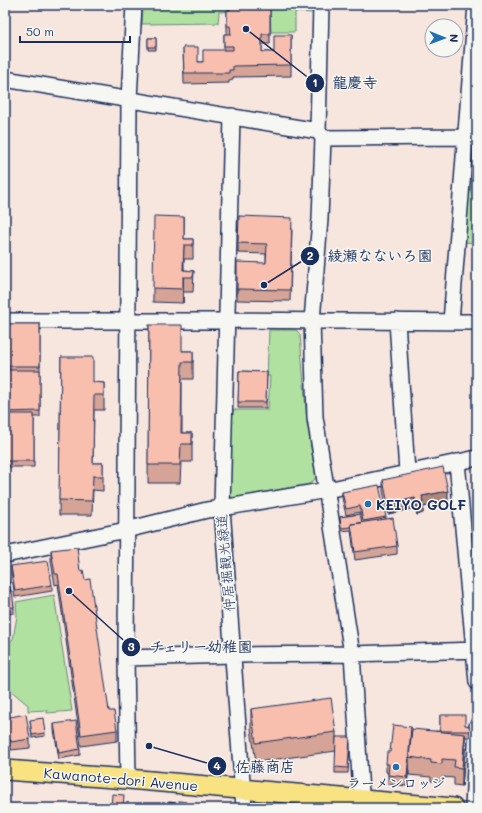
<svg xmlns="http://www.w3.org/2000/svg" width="482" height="813" font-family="Mali,'Klee One',sans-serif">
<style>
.green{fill:#b0e1a0;stroke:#66887f}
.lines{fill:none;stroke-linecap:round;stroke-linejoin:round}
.minor-casing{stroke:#1b2f5e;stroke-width:18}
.major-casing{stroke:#1b2f5e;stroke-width:22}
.minor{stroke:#f6f6f2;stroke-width:15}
.major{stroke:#f8e281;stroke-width:19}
.wall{fill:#d5a496;stroke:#1b2f5e}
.shaded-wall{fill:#ae867a;stroke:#1b2f5e}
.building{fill:#f8bfaf;stroke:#1b2f5e}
.poi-dot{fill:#1f6fb2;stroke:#f6f6f2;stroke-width:1.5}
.labels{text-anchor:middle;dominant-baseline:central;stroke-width:3;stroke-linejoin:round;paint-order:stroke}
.poi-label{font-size:14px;font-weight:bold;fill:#1b2f5e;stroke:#f6f6f2;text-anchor:start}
.street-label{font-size:14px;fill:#1b2f5e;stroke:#f6f6f2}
.leader{fill:none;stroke:#1b2f5e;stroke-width:1.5}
.callout-dot{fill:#1b2f5e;stroke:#f6f6f2;stroke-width:1.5}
.mark-label{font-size:12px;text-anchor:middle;font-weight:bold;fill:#fff}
.callout-label{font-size:15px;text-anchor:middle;font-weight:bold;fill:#1b2f5e;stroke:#f6f6f2;stroke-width:3;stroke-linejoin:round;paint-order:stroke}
</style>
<rect width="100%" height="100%" fill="#f7e6de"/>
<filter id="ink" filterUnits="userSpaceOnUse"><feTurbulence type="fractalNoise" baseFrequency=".025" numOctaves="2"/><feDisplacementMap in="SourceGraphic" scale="8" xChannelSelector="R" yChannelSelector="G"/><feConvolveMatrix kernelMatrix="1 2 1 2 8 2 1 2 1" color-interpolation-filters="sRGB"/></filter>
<g filter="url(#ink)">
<path class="green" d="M143 5H313L314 13 295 12V32H271L270 10 219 12 218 23 142 24Z
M476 145H477V243L464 242 472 149Z
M269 330H296L300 334 307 423 316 478 309 484 232 498 227 494 230 410H268L270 376H267Z
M54 595 72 711 47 713V710L28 711V705L10 690H5V646L13 639 17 616 16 602Z"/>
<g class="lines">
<g class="minor-casing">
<path id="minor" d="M5 79 318 131 323 138 464 137 477 138
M232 116 222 508 327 490 477 458
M318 131 321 5
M323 138 320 219 312 321 315 417 352 654 362 808
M5 321H226L233 320 477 322
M397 321 407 472
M451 322 476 5
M457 462 477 682
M5 555 126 530 207 510 222 508 244 808
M126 658 233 655 352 654 477 650
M128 779 126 658 129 99 134 5
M473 808 477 726"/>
</g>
<g class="major-casing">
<path id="major" d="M5 770 128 779 453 808"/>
</g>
<use href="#minor" class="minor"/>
<use href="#major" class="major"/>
</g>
<path class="wall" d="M270 5V44H262V52H274L291 35V76L233 77V80L229 81V83L184 84 183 47 198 62H203L224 50V34H227V10Z
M148 38H156V50H148Z
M292 228 290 301 237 300V289L266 263V254L238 253V243Z
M184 239H193V259H184V270L194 271 193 292H183V303L153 302V288Z
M5 324H40V417H34V467H5Z
M149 325 182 351H193V379H182V433H192V462H181L180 483H148Z
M61 357 93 382 104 383V410H94L93 463H103V491L93 490 92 515H59Z
M239 371 267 372 266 408H238Z
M383 480 448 501 423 507V513L417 515 415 508 388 514 383 491Z
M342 492 386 517V519L397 546V554L355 560 351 530 341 531 340 517 360 514V512L346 515 342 498Z
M51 550 80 571 109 711 117 730V741L81 746 58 584 55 585 51 561Z
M5 564 14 607V613L5 614Z
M11 566 52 585V591L15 597 11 572Z
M5 621 7 631V639H5Z
M251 709 336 732V751L256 762 251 729Z
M440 715 465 725 469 726 470 737H465V752L462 786 454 785V778L442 777V782L431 781V777L409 775V763L407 786 388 784V773L386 772V764L411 732 440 731Z
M5 718 30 739V748L11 750V748L5 749Z
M30 720 45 733V736L32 738Z
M54 724 80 749V755L59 759 54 730Z
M350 743 348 773H335V767Z"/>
<path class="shaded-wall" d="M184 217V231L183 303V270Z
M448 491V501L423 507V513L417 515V504L422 496Z
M415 498V508L388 514V504Z
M411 727 409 763 407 786V777Z
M465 734V752L462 786V768Z"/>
<path class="building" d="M230 5H270V34H262V52H274V35H291V65L233 66V70H229V73H184L183 47H198V62H203V50H233V46H224V34H231L230 26H227V10H230Z
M148 38H156V47H148Z
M154 216 184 217V239H193V245H184L183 270 194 271 193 277H183V289L153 288Z
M239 216 292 218 290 290 237 289V262L266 263 267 244 238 243Z
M5 324H40V366H5Z
M149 325H182V351H193V362H182L181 433H192V444H181L180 465H148Z
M61 357H93V382L104 383V395H94L93 463H103V476H93L92 501 59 500Z
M5 370H40V411L5 412Z
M239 371 267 372 266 402H238Z
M5 414H34V461H5Z
M443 467 448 491 422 496 423 503 417 504 415 498 388 504 383 480Z
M379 485 386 517 363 521 360 506 346 509 342 492Z
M360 514 362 523 351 524V527L341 528 340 517Z
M393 518 397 546 355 552 351 524Z
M77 547 80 571 83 570 85 580 90 579 109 711H114L117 730 81 735 58 574H55L51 550Z
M48 561 52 585 15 591 11 566Z
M5 564H6L10 589 5 590Z
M12 591 14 607 5 608V592Z
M5 621 7 631H5Z
M331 698 336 732 256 743 251 709Z
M26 714 30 739 11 742V740L5 741V718Z
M440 715H465V725L469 726 470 731H440Z
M43 718 45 733 32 735 30 720Z
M76 721 80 749 59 753 54 724Z
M393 725 411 727 407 777 388 775 389 764H386L387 752H390Z
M412 729 465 734 462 768 454 767 455 760 442 759V764L431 763V760L409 757Z
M336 737H350L348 768 335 767Z
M112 794 124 795 123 808H111Z
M179 801 186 802 185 808H168L169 802 180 804Z
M5 805H24L23 808H5Z"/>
</g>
<g class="poi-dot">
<circle cx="368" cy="504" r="4"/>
<circle cx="396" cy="767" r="4"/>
</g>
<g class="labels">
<g class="poi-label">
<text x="376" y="504">KEIYO GOLF</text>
<text x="396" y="782" text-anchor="middle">ラーメンロッジ</text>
</g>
<g class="street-label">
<text transform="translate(225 563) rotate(-95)">仲居掘観光緑道</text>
<text transform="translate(121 779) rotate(5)">Kawanote-dori Avenue</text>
</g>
</g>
<path class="leader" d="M246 29L315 83M264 285L310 256M69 591L131 647M149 746L217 766"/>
<g class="callout-dot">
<circle cx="246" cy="29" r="4"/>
<circle cx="264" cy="285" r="4"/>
<circle cx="69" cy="591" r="4"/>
<circle cx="149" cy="746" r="4"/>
<circle cx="315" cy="83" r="10"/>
<circle cx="310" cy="256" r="10"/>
<circle cx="131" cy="647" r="10"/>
<circle cx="217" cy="766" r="10"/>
</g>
<g class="mark-label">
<text x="315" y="87">1</text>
<text x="310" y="260">2</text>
<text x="131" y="651">3</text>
<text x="217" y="770">4</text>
</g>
<g class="callout-label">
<text x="355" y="88">龍慶寺</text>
<text x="380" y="261">綾瀬なないろ園</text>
<text x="201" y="652">チェリー幼稚園</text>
<text x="265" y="772">佐藤商店</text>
</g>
<rect width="482" height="813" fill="none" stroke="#f6f6f2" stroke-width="20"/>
<rect x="10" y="10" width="462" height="793" fill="none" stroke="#1b2f5e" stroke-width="1.5" filter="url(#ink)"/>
<g transform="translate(444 38) rotate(91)"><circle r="19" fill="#f6f6f2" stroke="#9ea6b7"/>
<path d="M0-3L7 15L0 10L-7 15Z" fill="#1f6fb2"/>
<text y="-6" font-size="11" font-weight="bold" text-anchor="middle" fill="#1b2f5e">N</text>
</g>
<path d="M20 36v6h110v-6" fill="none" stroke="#1b2f5e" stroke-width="2"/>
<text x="26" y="36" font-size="12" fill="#1b2f5e" stroke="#f6f6f2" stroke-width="3" paint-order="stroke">50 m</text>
</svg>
